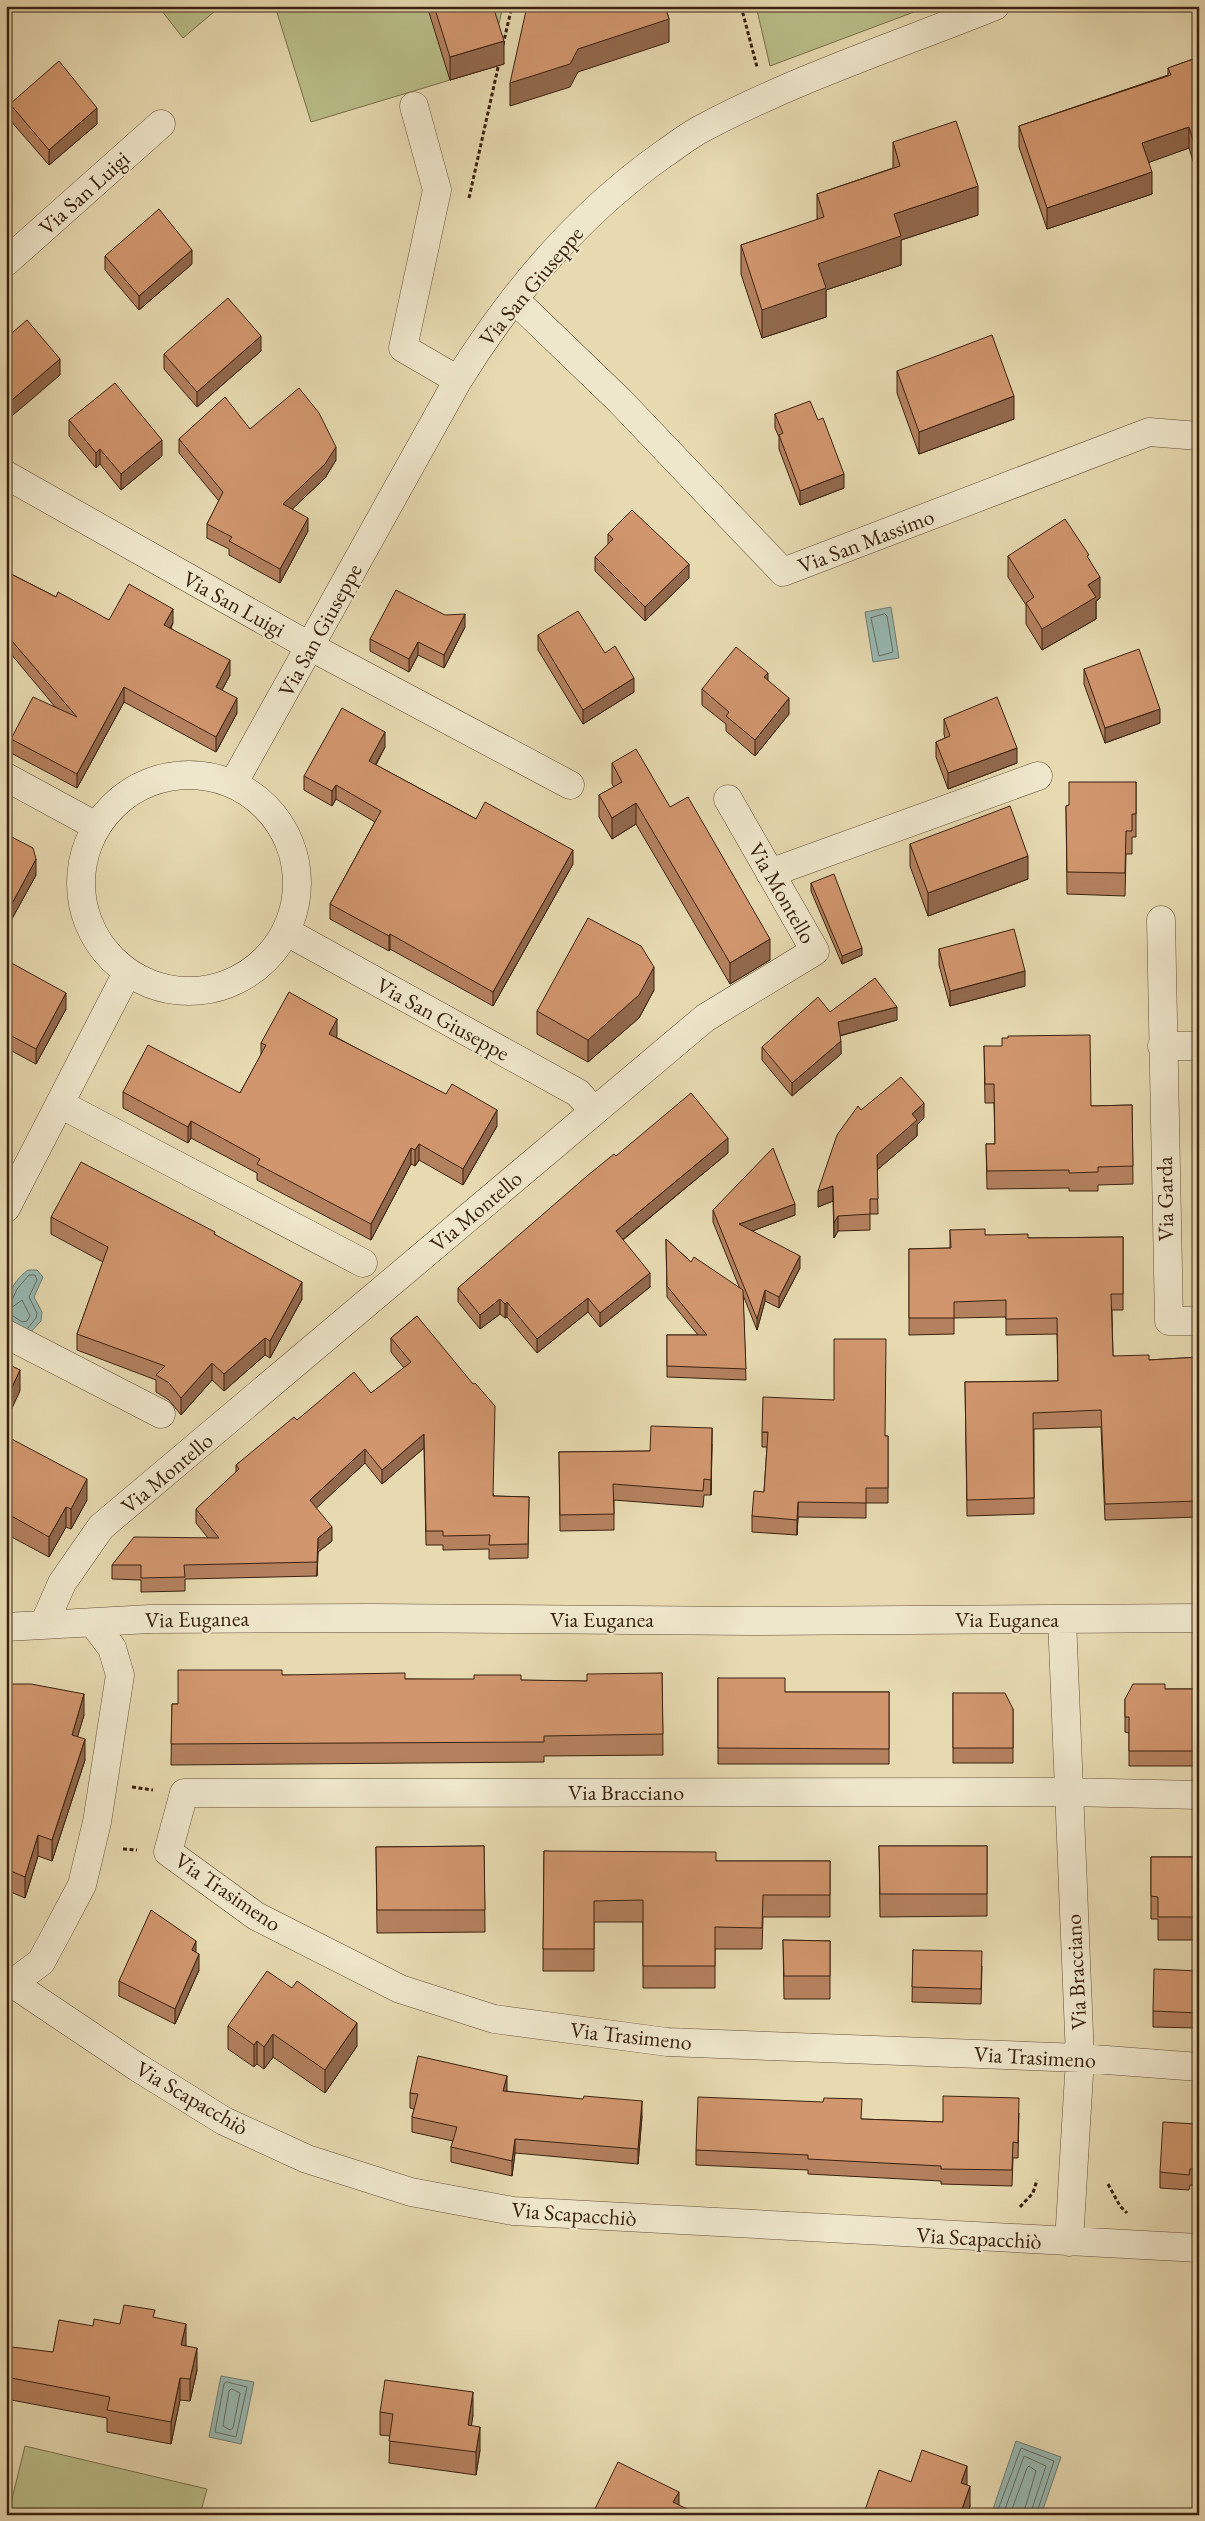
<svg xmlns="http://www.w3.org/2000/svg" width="1205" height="2521" font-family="'EB Garamond',serif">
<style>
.green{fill:#b9be89;stroke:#7a704c}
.water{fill:#98b9b3;stroke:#727c71}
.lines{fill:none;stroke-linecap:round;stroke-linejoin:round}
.shore{stroke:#696d60;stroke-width:1}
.minor-casing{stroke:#654f37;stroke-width:29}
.path{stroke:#3a210e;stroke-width:3;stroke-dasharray:4 2.5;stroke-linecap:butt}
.minor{stroke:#efe7cc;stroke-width:28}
.wall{fill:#b4815f;stroke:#3a210e}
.shaded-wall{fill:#92694d;stroke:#3a210e}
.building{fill:#d1966e;stroke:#3a210e}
.labels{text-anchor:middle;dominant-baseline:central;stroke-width:4;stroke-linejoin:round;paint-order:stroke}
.street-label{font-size:22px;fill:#3a210e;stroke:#efe7cc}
</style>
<rect width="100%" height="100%" fill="#e7dab1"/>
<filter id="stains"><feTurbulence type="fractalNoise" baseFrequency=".004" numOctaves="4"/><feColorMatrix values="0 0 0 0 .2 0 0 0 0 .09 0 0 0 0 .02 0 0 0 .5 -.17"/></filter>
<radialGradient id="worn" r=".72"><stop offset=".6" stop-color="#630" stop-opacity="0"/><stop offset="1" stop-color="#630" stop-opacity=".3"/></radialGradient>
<path class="green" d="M158 6H221L183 38Z
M275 6H503L496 36 499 38 493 67 311 122Z
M756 6H930L770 66Z
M25 2446 207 2489 200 2515H8Z"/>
<path class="water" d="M891 607 899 658 873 662 865 612Z
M28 1270H37L43 1277 34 1297 42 1312 41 1321 29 1334 10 1328C0 1307 10 1283 28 1270Z
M221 2376 254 2382 241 2444 209 2437Z
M1016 2441 1061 2457 1041 2515H991Z"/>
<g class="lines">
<path class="shore" d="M885 614 887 616 893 652 879 656 871 618Z
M6 1303 12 1300 17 1289 29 1275H35L37 1280 29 1297 37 1313 36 1318 28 1328
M6 1309 7 1311 22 1300 30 1316 27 1321 22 1322 7 1312 6 1314
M227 2382 247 2387 236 2437 215 2432 224 2384Z
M232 2389 240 2393 233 2428 230 2430 223 2426 229 2391Z
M996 2515 1021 2448 1054 2461 1036 2515
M1003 2515 1024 2456 1046 2466 1030 2515
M1010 2515 1027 2468 1029 2466 1036 2471 1023 2515"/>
<g class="minor-casing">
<path id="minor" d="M414 106 437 190 403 348 458 380
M6 262 161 124
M514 299 620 401 783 572 1149 432 1199 436
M6 475 311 647 570 785
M81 883a108 108 0 1 1 216 0a108 108 0 1 1-216 0Z
M6 777 96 826
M233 784 458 380C512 293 581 212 665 153 677 145 689 135 703 128 795 79 898 45 995 6
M770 873 1038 776
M1161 920 1169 1321H1199
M287 932 578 1093 594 1111
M1162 1046H1199
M60 1104 363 1263
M6 1208 127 973
M6 1334 161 1414
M1062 1619 1080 2058 1069 2242
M44 1624 62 1583 101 1527 705 1018 815 951 728 799
M6 1627 150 1619 372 1618 751 1621 1199 1618
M1199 1795 1067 1792 184 1793 168 1852 256 1916 400 1989 494 2019 667 2042 1080 2058 1199 2067
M6 1979 137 2067 224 2121 307 2159 411 2192 513 2211 1199 2248
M13 1983 41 1962 55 1936 82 1885 97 1822 120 1675 112 1648 94 1624"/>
</g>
<path class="path" d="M741 6 757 67
M503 45 512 6
M469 198 499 63
M132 1787 153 1790
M123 1849 137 1850
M6 2026H7
M1108 2184 1120 2206 1127 2213
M1020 2207 1033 2193 1037 2180"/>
<use href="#minor" class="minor"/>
</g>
<path class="wall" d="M427 6H493L504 64 450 80Z
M1199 57V162L1194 164 1189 148 1148 162 1152 194 1047 229 1019 147V126L1168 75V68Z
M10 104 97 124 49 165 10 120Z
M893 142 978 215 901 240V265L826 290V317L762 338 741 274V245L817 220V194L893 168Z
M105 256 192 264 139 310 105 270Z
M261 351 197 407 164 369V354Z
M897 371 1014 419 919 454 897 393Z
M775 414 844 488 800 505 779 449V437L775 428Z
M69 420 162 456 121 490 100 464 96 468 69 436Z
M250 429 336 460 325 478 292 509 308 531 280 583 229 555V549L207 538V524L219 501 179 453V439Z
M608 534 689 578 645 621 595 571V557L608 545Z
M1008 556 1089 559 1100 598 1096 601V619L1042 650 1026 624V605L1008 577Z
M6 569 9 573 56 597 109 620 173 623 171 628 230 675 222 690 237 713 216 752 124 702 77 788 11 753V739L56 708 6 648Z
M465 627 444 668 418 655 409 672 370 651V639Z
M538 635 605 653 634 692 583 724 538 650Z
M1084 669 1160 723 1105 743 1084 684Z
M768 681 789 714 755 756 726 731V724L702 705V689Z
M944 719 1017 763 948 789 936 757V742L945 738 944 734Z
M385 747 376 765 476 819 573 864 493 1006 390 949 389 951 330 919V904L375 822 336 799 332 806 304 790V776Z
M612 763 670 807 770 960 730 984 636 824 612 839 599 817V795L614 787 612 784Z
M1136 782V837H1132V854H1126L1125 896 1067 894 1066 806 1069 805Z
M6 834 36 875 8 926 6 925Z
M910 844 1028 879 928 916 910 866Z
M811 883 862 955 842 964 811 891Z
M939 949 1025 986 950 1006 939 965Z
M6 960 66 1009 36 1064 6 1048Z
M654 990 639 1018 588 1062 537 1034V1011Z
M830 1012 897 1020 840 1036 841 1054 792 1096 762 1060V1047Z
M337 1036 336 1037 497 1126 463 1185 419 1160 415 1166 411 1164 371 1240 257 1180V1173L191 1138 188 1143 123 1108V1092L240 1093 261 1055V1043Z
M984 1046 1091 1106 1132 1105 1133 1184 1098 1185V1191H1069V1188L987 1189 986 1144H995L994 1103H985Z
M861 1110 924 1118 917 1125V1136L877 1170 878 1214H870V1230L838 1231 834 1238 833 1201 818 1207Z
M728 1153 623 1240 650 1287 600 1327 588 1312 537 1353 507 1317 505 1318 500 1314 480 1329 458 1302V1288L616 1156Z
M713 1210 795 1215 752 1231 800 1268 779 1308 765 1301 757 1330 743 1295 746 1380 667 1377V1335H698L667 1297 666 1239 691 1262 740 1289 713 1222Z
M51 1217 215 1235 302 1299 270 1358 265 1355 224 1391 212 1380 181 1415 169 1400 156 1392V1380L77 1350V1334L103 1262 51 1234Z
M950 1230 985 1235 1028 1238 1123 1237V1310H1112L1113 1356 1149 1360 1199 1357V1517L1105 1520 1101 1427 1034 1429V1514L967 1516 965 1382 1058 1381 1057 1334 1006 1335V1317L954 1318V1334L909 1335V1249L950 1248Z
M417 1316 494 1496 529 1497 528 1558 489 1559V1549L443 1550V1545H426L424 1448 382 1484 365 1463 316 1508 332 1541 318 1552 317 1576 185 1579V1591L141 1592V1580L112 1579V1565L208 1538 196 1523V1509L236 1473V1465L297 1420 371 1393 404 1368 391 1352V1338Z
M762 1432 888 1436V1503H866V1518L798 1517 797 1535 752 1532V1516L764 1492 767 1447H762Z
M6 1436 87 1500 71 1529 66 1527 49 1557 6 1534Z
M712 1444 711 1495H704L703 1507 614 1500V1530L560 1531 559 1452 650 1451Z
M662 1673 663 1755 544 1756V1762L171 1765 172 1704H178L282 1675 405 1679 587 1681Z
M718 1678 785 1692H889V1764H718Z
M6 1684 84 1715 77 1737 85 1760 52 1861 38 1856 25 1898 6 1890Z
M1165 1689H1199V1766H1129V1733L1125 1732V1699Z
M953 1693 1013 1709V1763H953Z
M484 1846 485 1932 377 1933 376 1847Z
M879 1846H987V1916L880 1917Z
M544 1851 716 1861H830V1917H763L762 1949H715V1988H643V1922H594V1971H543Z
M1151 1857H1199V1940H1158V1919H1151Z
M783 1940 830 1941V1999H784Z
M913 1950 982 1966 981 2004 912 2002Z
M199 1970 175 2024 119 1996V1981Z
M1199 1971V2028L1153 2027V2011Z
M228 2026 357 2046 325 2093 273 2057 264 2069 257 2064 254 2067 228 2049Z
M507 2091 642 2116 638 2164 515 2153 512 2176 451 2162V2147L453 2141 412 2132V2117L414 2109 410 2108V2093Z
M1019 2113 1018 2158H1013L1012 2186 941 2184V2181L808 2174V2170L696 2165V2150L861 2119 943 2122Z
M1199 2120V2186L1190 2185 1189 2190 1160 2188V2172Z
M155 2318 186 2346 197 2370 190 2401 180 2400 171 2444 107 2432V2418L6 2399V2376L53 2352 93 2326 120 2324Z
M380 2412 473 2415 471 2426 480 2450 476 2475 389 2463 390 2436 380 2435Z
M911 2482 967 2485 970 2506 967 2515H865V2510Z"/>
<path class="shaded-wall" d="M664 6H674V8L667 12 669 19V42L578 72 570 87 510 106V83Z
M504 41V64L450 80V57Z
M97 108V124L49 165V150Z
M1189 127V148L1142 165V143Z
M1199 141V162L1194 164V143Z
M1152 172V194L1047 229V208Z
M978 186V215L901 240V265L826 290V317L762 338V310L818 264 894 214Z
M192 250V264L139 310V296Z
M261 336V351L197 407V392Z
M60 359V375L6 421V405Z
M1014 396V419L919 454V432Z
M162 440V456L121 490V474Z
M336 447V460L325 478 283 518V504Z
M100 449V464L96 468V453Z
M844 474V488L800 505V491Z
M308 518V531L280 583V569Z
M689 564V578L645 621V607Z
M1100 577V598L1096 601V619L1042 650V629L1088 585Z
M173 609V623L164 639V625Z
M465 614V627L444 668V655Z
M418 642V655L409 672V659Z
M230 660V675L216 701V687Z
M768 673V688L764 677Z
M634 678V692L583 724V710Z
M124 687V702L77 788V774Z
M237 698V713L216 752V737Z
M789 698V714L755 756V740Z
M1160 709V723L1105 743V728Z
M385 732V747L369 776V761Z
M1017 748V763L948 789V773Z
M336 785V799L332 806V791Z
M636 803V824L612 839V818Z
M573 850V864L493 1006V992Z
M1028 856V879L928 916V893Z
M36 859V875L8 926V911Z
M390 934V949L389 951V936Z
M770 939V960L730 984V963Z
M862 948V955L842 964V956Z
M654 967V990L639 1018 588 1062V1040Z
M1025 971V986L950 1006V991Z
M66 993V1009L36 1064V1049Z
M897 1007V1020L838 1036V1022Z
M337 1019V1036L329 1050V1034Z
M841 1041V1054L792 1096V1083Z
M924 1103V1118L917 1125V1136L877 1170V1155L912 1114Z
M497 1110V1126L463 1185V1169Z
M191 1121V1138L188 1143V1127Z
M728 1138V1153L616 1245V1231Z
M419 1144V1160L415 1166V1150Z
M411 1148V1164L371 1240V1224Z
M833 1186V1201L818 1207V1191Z
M795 1204V1215L739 1236V1224Z
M838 1216V1231L834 1238V1223Z
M800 1256V1268L779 1308V1297Z
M650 1273V1287L600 1327V1313Z
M302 1282V1299L270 1358V1341Z
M765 1290V1301L757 1330V1319Z
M588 1298V1312L537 1353V1339Z
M500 1299V1314L480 1329V1315Z
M507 1302V1317L505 1318V1304Z
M265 1338V1355L224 1391V1374Z
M212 1363V1380L181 1415V1398Z
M20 1370V1391L6 1421V1400Z
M712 1428V1444L711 1495V1480Z
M424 1434V1448L382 1484V1470Z
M365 1449V1463L310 1514V1500Z
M87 1479V1500L71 1529V1509Z
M798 1502V1517L797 1535V1520Z
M66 1507V1527L49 1557V1537Z
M332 1527V1541L318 1552 317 1576 318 1538Z
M84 1694V1715L72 1756V1735Z
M85 1739V1760L52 1861V1840Z
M38 1835V1856L25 1898V1877Z
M196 1941V1956L192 1950Z
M199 1954V1970L175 2024V2009Z
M357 2023V2046L325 2093V2070Z
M273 2034V2057L264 2069V2047Z
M257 2041V2064L254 2067V2045Z
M507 2076V2090L503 2105V2091Z
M642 2101V2116L638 2164V2149Z
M515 2139V2153L512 2176V2161Z
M186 2324V2346L181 2345Z
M197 2348V2370L190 2401V2379Z
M180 2378V2400L171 2444V2422Z
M473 2392V2415L468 2448V2425Z
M480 2427V2450L476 2475V2452Z
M967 2466V2486L961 2483Z
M970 2486V2506L967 2515H960Z
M679 2492V2514L673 2502Z"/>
<path class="building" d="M434 6H493L504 41 450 57Z
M527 6H665L669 19 578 49 570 64 510 83Z
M1199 57V141L1194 143 1189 127 1142 143 1152 172 1047 208 1019 126 1171 75 1168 68Z
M59 61 97 108 49 150 10 104Z
M956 121 978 186 894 214 901 236 818 264 826 288 762 310 741 245 824 217 817 194 900 166 893 142Z
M159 209 192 250 139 296 105 256Z
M228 298 261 336 197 392 164 354Z
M27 320 60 359 6 405V338Z
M992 335 1014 396 919 432 897 371Z
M115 383 162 440 121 474 100 449 96 453 69 420Z
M299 388 319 413 336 447 325 464 283 504 308 518 280 569 229 541 232 537 207 524 223 492 179 439 225 397 250 429Z
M810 401 818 420 823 418 844 474 800 491 779 435 783 433 775 414Z
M632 510 689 564 645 607 595 557 613 539 608 534Z
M1065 519 1089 555 1087 556 1100 577 1088 585 1096 597 1042 629 1026 603 1034 597 1008 556Z
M6 569 9 573 56 597 58 592 109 620 129 584 173 609 164 625 230 660 216 687 237 698 216 737 124 687 77 774 11 739 33 697 77 717 6 634Z
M396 590 445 615 465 614 444 655 418 642 409 659 370 639Z
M578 611 605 653 615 646 634 678 583 710 538 635Z
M736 647 768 673 764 677 789 698 755 740 726 716 729 712 702 689Z
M1139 649 1160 709 1105 728 1084 669Z
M997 697 1017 748 948 773 936 742 950 736 944 719Z
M342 708 385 732 369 761 476 819 485 802 573 850 493 992 390 934 389 936 330 904 381 811 336 785 332 791 304 776Z
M636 749 670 807 688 797 770 939 730 963 636 803 612 818 599 795 622 782 612 763Z
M1069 782H1136V814H1132V831H1126L1125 873 1067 872 1066 806 1069 805Z
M1010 806 1028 856 928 893 910 844Z
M6 834 33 848 36 859 8 911 6 910Z
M834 874 862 948 842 956 811 883Z
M588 918 641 946 654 967 639 995 588 1040 537 1011Z
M1014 929 1025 971 950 991 939 949Z
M6 960 66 993 36 1049 6 1033Z
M875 978 897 1007 838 1022 841 1041 792 1083 762 1047 818 997 830 1012Z
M289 992 337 1019 329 1034 446 1094 452 1084 497 1110 463 1169 419 1144 415 1150 411 1148 371 1224 257 1164 260 1159 191 1121 188 1127 123 1092 148 1045 240 1093 266 1045 261 1043Z
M1090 1035 1091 1106 1132 1105 1133 1166 1098 1167V1172L1069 1173V1170L987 1171 986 1144H995L994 1084H985L984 1046H1002V1038H1008V1036Z
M901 1077 924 1103 912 1114 917 1120 877 1155 878 1199H870V1214L838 1216 834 1223 833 1186 818 1191 837 1135 858 1106 861 1110Z
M691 1093 728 1138 616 1231 650 1273 600 1313 588 1298 537 1339 507 1302 505 1304 500 1299 480 1315 458 1288 587 1176 614 1154 616 1156Z
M773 1148 795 1204 739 1224 800 1256 779 1297 765 1290 757 1319 713 1210Z
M81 1162 215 1232 214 1234 302 1282 270 1341 265 1338 224 1374 212 1363 181 1398 169 1383 156 1375 165 1366 77 1334 108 1247 51 1217Z
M985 1229V1235L1028 1234V1238L1123 1237V1294H1111L1113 1356 1149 1355V1360L1199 1357V1501L1105 1504 1101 1410 1033 1413 1034 1498 967 1500 965 1382 1058 1381 1057 1318 1006 1319V1300L954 1302V1318H909V1249L951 1248 950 1230Z
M666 1239 691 1262 694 1257 743 1290 746 1369 667 1366V1335H707L667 1286Z
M417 1316 473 1384 475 1383 495 1406 493 1496 529 1497 528 1544 489 1545 490 1535 443 1536V1531H426L424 1434 382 1470 365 1449 310 1500 332 1527 318 1538 317 1562 184 1565 185 1577 141 1578V1565H112L134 1537 219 1538 196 1509 239 1469 236 1465 294 1417 297 1420 354 1372 371 1393 411 1362 391 1338Z
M834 1339H886L885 1436H888V1488H866V1503L798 1502 797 1520 752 1516 754 1491 764 1492 768 1432H762L763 1397 834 1400Z
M6 1363 20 1370 6 1400Z
M651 1426 712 1428 711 1480 704 1479 703 1491 613 1484 614 1514 560 1515 559 1452 650 1451Z
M6 1436 87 1479 71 1509 66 1507 49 1537 6 1513Z
M178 1670H282V1675L405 1673V1679H474V1675H521V1680L587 1681V1674L662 1673 663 1734 544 1736V1742L171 1744 172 1704H178Z
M718 1678H785V1692H889V1749L718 1748Z
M6 1684H31L84 1694 72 1735 85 1739 52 1840 38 1835 25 1877 6 1869Z
M1133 1684H1165V1689H1199V1751H1129V1717H1125V1699Z
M953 1693H1005L1013 1709V1748H953Z
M484 1846 485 1910H377L376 1847Z
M879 1846H987V1894H880Z
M544 1851 716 1852V1861H830V1895H763L762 1928 715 1927V1966H643V1900L594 1901V1949H543Z
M1151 1857H1199V1917H1158V1897L1151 1896Z
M151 1910 196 1941 192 1950 199 1954 175 2009 119 1981Z
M783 1940 830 1941V1976H784Z
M913 1950 982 1951 981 1989 912 1987Z
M1154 1969 1199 1971V2013L1153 2011Z
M267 1971 292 1988 297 1981 357 2023 325 2070 273 2034 264 2047 257 2041 254 2045 228 2026Z
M418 2056 507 2076 503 2091 583 2099 584 2096 642 2101 638 2149 515 2139 512 2161 451 2147 457 2127 412 2117 418 2094 410 2093Z
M943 2096 1019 2098 1018 2143 1013 2142 1012 2170 941 2169V2166L808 2159V2155L696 2150 698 2097 823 2102 824 2098 862 2099 861 2119 943 2122Z
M1197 2120H1199V2170L1190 2169 1189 2175 1160 2172 1163 2122 1196 2124Z
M124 2305 155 2310 153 2317 186 2324 181 2345 197 2348 190 2379 180 2378 171 2422 107 2410 110 2397 6 2377 12 2347 53 2352 59 2320 93 2326 94 2319 120 2324Z
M385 2380 473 2392 468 2425 480 2427 476 2452 389 2441 393 2414 380 2412Z
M922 2450 967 2466 961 2483 970 2486 960 2515H879L865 2510 879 2470 911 2482Z
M618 2462 679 2492 673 2502 699 2515H592Z"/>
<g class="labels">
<g class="street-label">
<text transform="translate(84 193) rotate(-42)">Via San Luigi</text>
<text transform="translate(531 286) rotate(-50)">Via San Giuseppe</text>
<text transform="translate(866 541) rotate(-21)">Via San Massimo</text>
<text transform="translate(234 604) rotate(29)">Via San Luigi</text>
<text transform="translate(320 630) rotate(-61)">Via San Giuseppe</text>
<text transform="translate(782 893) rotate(60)">Via Montello</text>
<text transform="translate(443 1019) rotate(29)">Via San Giuseppe</text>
<text transform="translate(1165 1199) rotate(-91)">Via Garda</text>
<text transform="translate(476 1211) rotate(-40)">Via Montello</text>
<text transform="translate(167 1473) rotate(-40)">Via Montello</text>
<text transform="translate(197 1619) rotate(-1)">Via Euganea</text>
<text x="602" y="1619">Via Euganea</text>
<text x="1007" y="1619">Via Euganea</text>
<text x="626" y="1792">Via Bracciano</text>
<text transform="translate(228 1892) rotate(34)">Via Trasimeno</text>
<text transform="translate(1076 1972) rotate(-93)">Via Bracciano</text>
<text transform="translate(631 2036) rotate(6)">Via Trasimeno</text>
<text transform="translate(1035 2057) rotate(3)">Via Trasimeno</text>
<text transform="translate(192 2098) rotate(30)">Via Scapacchiò</text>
<text transform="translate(574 2214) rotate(4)">Via Scapacchiò</text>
<text transform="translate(979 2238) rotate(3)">Via Scapacchiò</text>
</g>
</g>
<rect width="1205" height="2521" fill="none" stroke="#e7dab1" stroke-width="25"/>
<rect x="8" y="8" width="1190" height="2506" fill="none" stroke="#3a210e" stroke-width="2.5"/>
<rect x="12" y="12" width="1180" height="2496" fill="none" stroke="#3a210e"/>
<rect width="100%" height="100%" filter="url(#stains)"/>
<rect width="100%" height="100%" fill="url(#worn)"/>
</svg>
